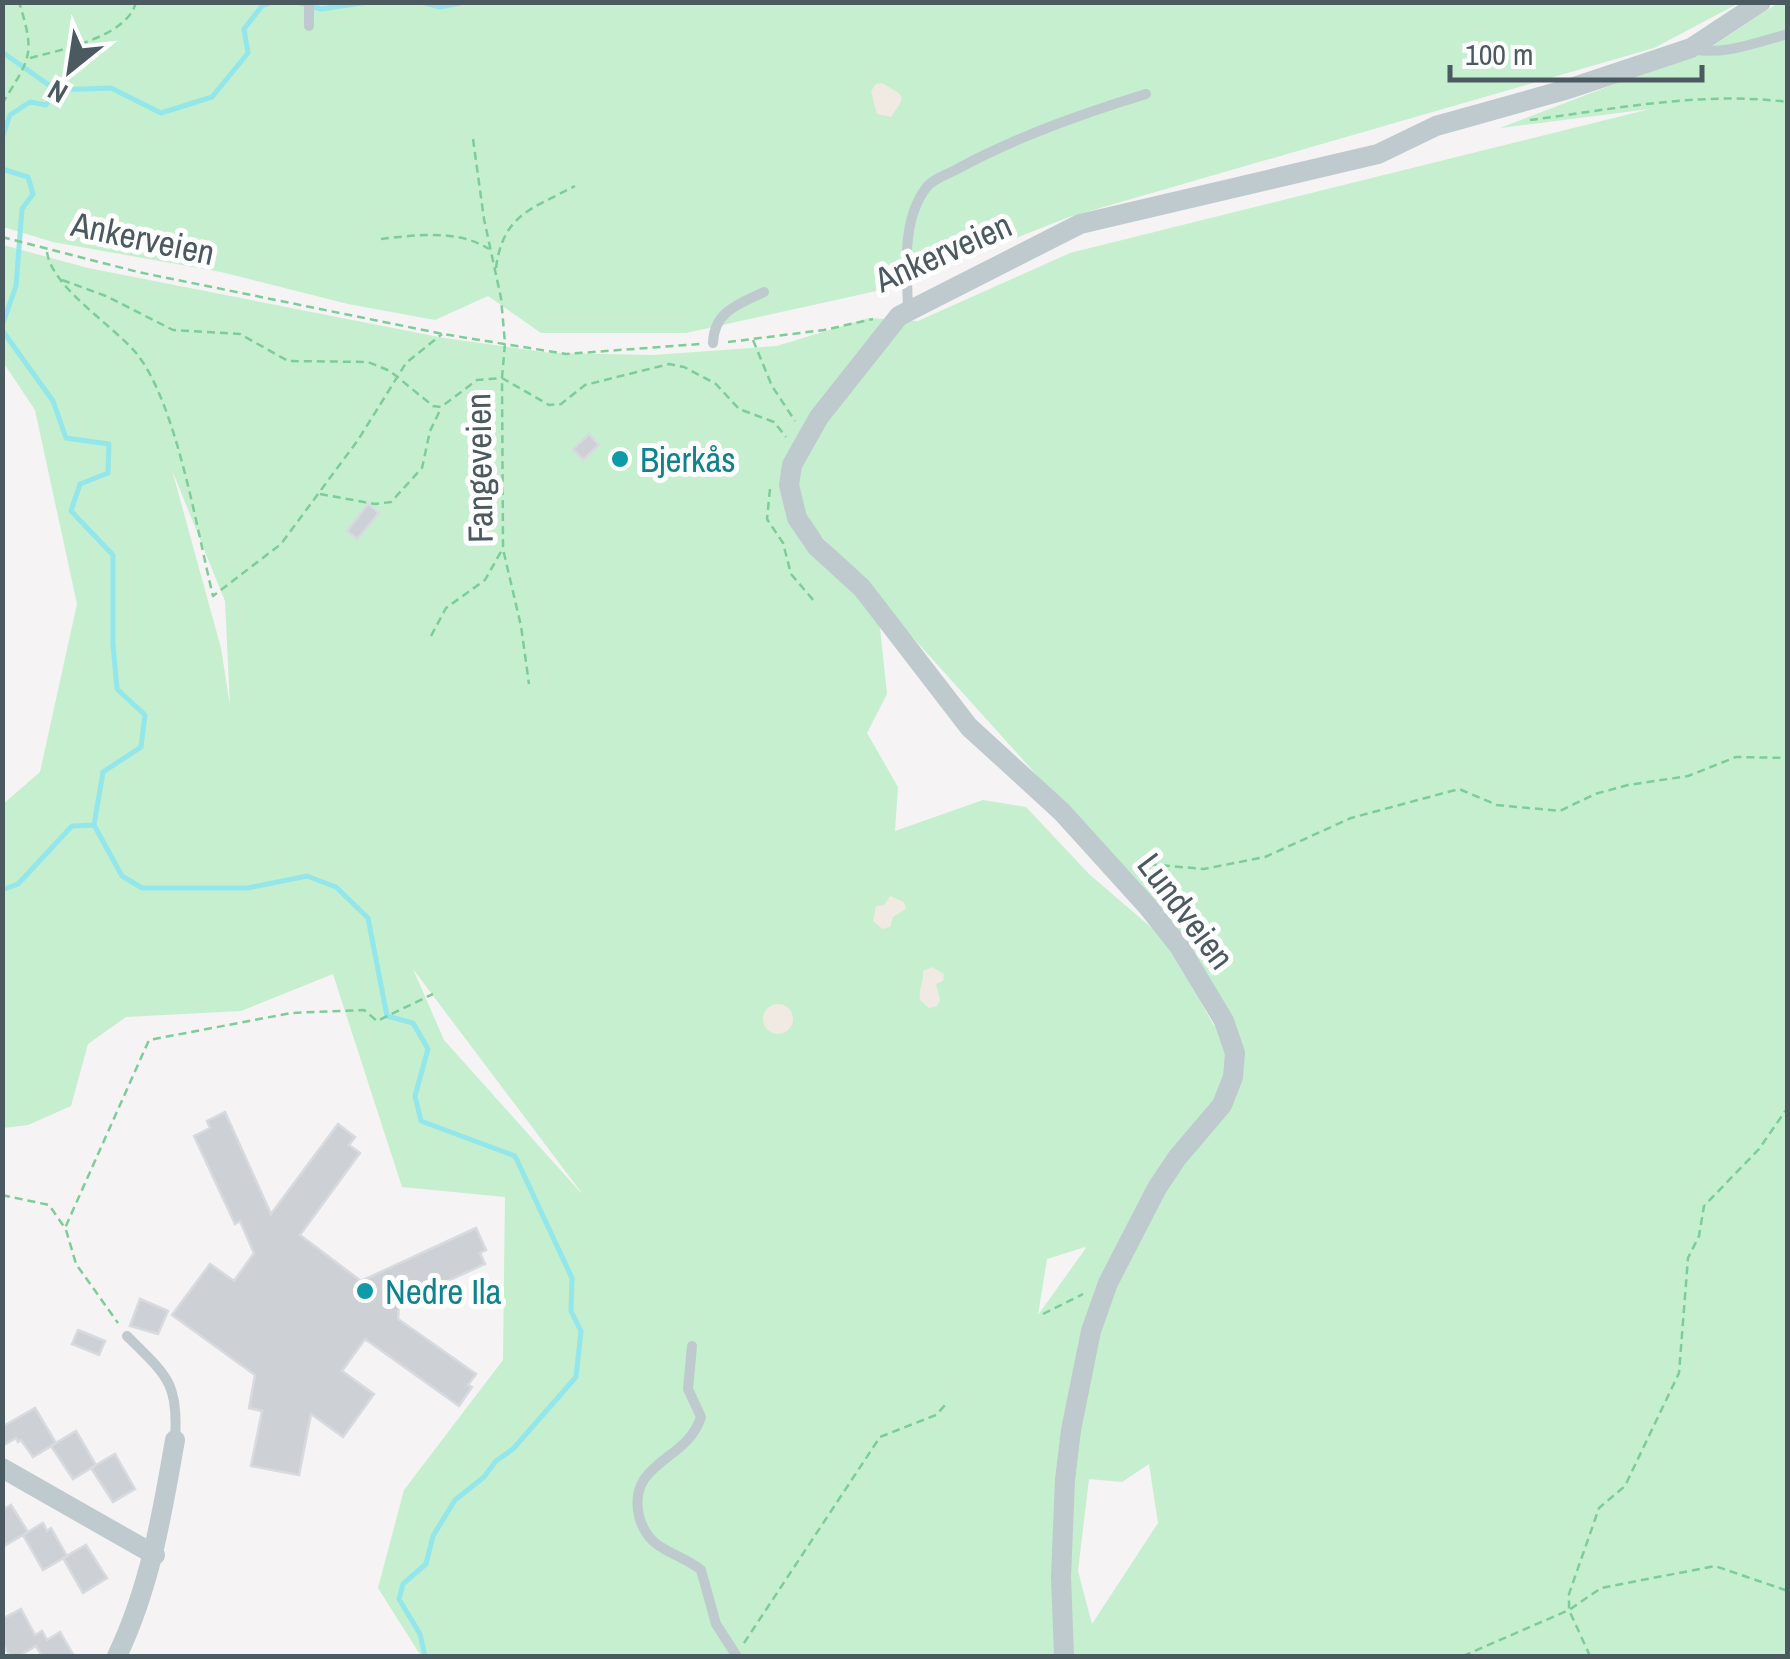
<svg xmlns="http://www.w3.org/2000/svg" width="1790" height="1659" font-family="'Archivo Narrow',sans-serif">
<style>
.green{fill:#c5efce;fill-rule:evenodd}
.sand{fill:#f1eae2}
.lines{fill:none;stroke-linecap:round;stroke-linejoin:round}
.stream{stroke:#93e7eb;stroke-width:5}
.building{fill:#cdd1d5;stroke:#d7dade;stroke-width:2.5}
.path{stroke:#7dcd98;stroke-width:2.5;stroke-dasharray:8 5;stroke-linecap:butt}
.lane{stroke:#bfcace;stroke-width:10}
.street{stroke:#bfcace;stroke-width:20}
.culture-dot{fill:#0f9aa8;stroke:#fff;stroke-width:4}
.labels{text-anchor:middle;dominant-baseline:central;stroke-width:10;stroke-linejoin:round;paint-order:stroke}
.street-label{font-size:35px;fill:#4b5a60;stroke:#fff}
.culture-label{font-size:35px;fill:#0d838f;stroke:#fff;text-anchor:start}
</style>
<rect width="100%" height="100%" fill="#f5f3f3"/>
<path class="green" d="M2 3H1739L1654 48 1069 217 890 288 686 333H541L488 296 435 320 348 304 221 272 53 242 3 227Z
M1778 3H1787V1656H421L378 1588 404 1490 503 1360 505 1197 402 1187 333 974 241 1011 126 1017 88 1044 71 1106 28 1125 3 1128 2 805 40 772 77 604 35 410 3 362V245L88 268 444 338 550 353 654 355 777 346 869 318 918 321 1070 253 1650 109 1500 128 1711 47ZM172 470 225 601 230 706 221 648ZM807 520 1133 882 1222 1022 1214 1026 1167 941 1089 874 1026 807 983 800 895 831 898 787 867 733 887 694 879 618ZM413 969 581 1192V1193L444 1040ZM1085 1247 1086 1248 1038 1315 1047 1259ZM1149 1464 1158 1523 1092 1624 1078 1571 1089 1479 1122 1482Z"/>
<path class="sand" d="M882 83C904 97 908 93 891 117L877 114 871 91 876 84Z
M890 896 904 902 906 909 893 917 890 927 882 929 873 921 876 906 884 905Z
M932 967 944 974 943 981 936 984 940 1000 937 1006 929 1008 920 1000C918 990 924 982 923 971Z
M763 1019a15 15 0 1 1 30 0a15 15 0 1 1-30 0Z"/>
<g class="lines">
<path class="stream" d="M297 2 321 9 368 2
M422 2 440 7 465 2
M2 52 56 90 111 88 161 113 212 97 248 53 244 29 262 6 272 2
M2 138 10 115 30 102 46 105 55 91
M2 169 28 177 33 194 22 209 16 286 2 326
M2 330 53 401 66 438 109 444 108 473 80 484 71 511 113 555V644L117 689 145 715 141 747 103 772 94 825
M94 825 122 876 142 888H248L307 876 336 887 368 918 387 1016 413 1023 428 1049 415 1096 421 1121 515 1156 572 1278 571 1311 581 1331 576 1377 513 1449 496 1461 484 1477 455 1500 433 1536 426 1564 403 1584 399 1599 420 1634 425 1656
M2 890 18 884 72 826 94 825"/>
</g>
<path class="building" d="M589 434 599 445 583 460 573 449Z
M368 504 379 513 357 539 347 531Z
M225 1112 271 1214 338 1124 355 1137 349 1145 360 1153 300 1235 361 1281 476 1228 486 1250 480 1253 485 1264 399 1303 398 1319 476 1374 468 1385 472 1387 459 1406 365 1339 342 1371 374 1394 343 1437 311 1414 299 1475 251 1466 262 1411 249 1408 255 1375 172 1315 210 1264 234 1281 254 1253 240 1221 235 1224 194 1136 210 1128 207 1121Z
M140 1299 168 1311 158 1334 130 1326Z
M78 1330 105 1341 99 1355 72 1344Z
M35 1408 56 1443 33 1457 21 1440 18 1442 16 1438 2 1446V1427Z
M76 1431 96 1465 73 1479 51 1446Z
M115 1454 135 1489 113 1502 91 1468Z
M11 1505 28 1532 2 1547V1510Z
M43 1523 47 1531 51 1528 67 1556 43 1570 23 1535Z
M86 1545 107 1578 83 1593 63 1558Z
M21 1609 35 1635 42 1631 47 1640 60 1632 74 1656H42L36 1646 19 1656H10L2 1643V1619Z"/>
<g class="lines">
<path class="path" d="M30 58C60 50 128 37 136 2
M2 104C30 58 36 56 19 2
M1530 120C1615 109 1701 91 1788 102
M473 139 484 219 501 298 505 343 502 378 503 549 521 626 529 684
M2 237 138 272 443 334 566 354 700 344
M381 239C417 235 457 229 489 249
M47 252C52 288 113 325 137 354 177 405 197 531 213 596L281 544 358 440 406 363 442 334
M496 268C503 214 532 209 575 186
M62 280 106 296 173 330 240 334 288 361 368 362 390 371 433 406 441 407 477 380 502 378 549 405 561 404 585 385 669 364 684 367 716 384 739 409 774 422 786 437
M753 340 772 386 795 421
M728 342 824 330 873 319
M770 489 767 519 783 543 791 574 814 601
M320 494 375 504 391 502 422 468 430 431 441 408
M431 636 446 608 485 580 502 550
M1136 863 1204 869 1265 857 1351 818 1459 789 1497 805 1560 811 1595 794 1628 785 1688 776 1736 757 1788 758
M2 1195 49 1205 65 1228 149 1040 291 1013 364 1010 377 1021 433 994
M66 1230 76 1264 118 1323
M1043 1314 1083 1294
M744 1643 880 1437 936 1415 946 1404
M1463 1656 1569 1610 1601 1588 1715 1566 1788 1591
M1590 1656 1569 1610V1594L1599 1508 1625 1486 1679 1373 1688 1258 1699 1236 1704 1206 1759 1149 1788 1107"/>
<path class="lane" d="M309 26V2
M1692 49C1724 56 1757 42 1788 34
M908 309C907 270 901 221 926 188 932 179 949 174 959 168 1019 136 1081 114 1146 94
M713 343C714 311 739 304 764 292
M127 1336C166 1375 179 1382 175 1439
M692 1346 688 1389 701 1417C687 1462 627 1461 639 1516 641 1525 647 1536 654 1542 668 1554 687 1558 701 1570L716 1624 736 1655"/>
<path class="street" d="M2 1468 155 1555
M117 1656C150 1587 162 1515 175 1440
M1064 1656 1061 1577 1065 1480 1071 1430 1091 1331 1108 1283 1157 1188 1177 1158 1222 1105 1233 1077 1235 1053 1224 1021 1179 946 1148 907 1062 812 969 727 862 588 816 546 797 518 789 485 792 465 819 417 899 316 1080 224 1378 154 1436 126 1568 89 1691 48 1761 2"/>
</g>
<g class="culture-dot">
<circle cx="620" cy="459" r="10"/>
<circle cx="365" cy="1291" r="10"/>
</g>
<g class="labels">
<g class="street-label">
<text transform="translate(143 238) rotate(12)">Ankerveien</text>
<text transform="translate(943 252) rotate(-24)">Ankerveien</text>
<text transform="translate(479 468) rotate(-91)">Fangeveien</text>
<text transform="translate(1186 911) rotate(53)">Lundveien</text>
</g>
<g class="culture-label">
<text x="640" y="459">Bjerkås</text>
<text x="385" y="1291">Nedre Ila</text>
</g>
</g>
<rect width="1790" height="1659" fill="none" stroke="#4b5a60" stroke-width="10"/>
<g transform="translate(70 70) rotate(210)" stroke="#ffffff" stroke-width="8" paint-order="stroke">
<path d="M0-8L18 38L0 25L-18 38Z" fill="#4b5a60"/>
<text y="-15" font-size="28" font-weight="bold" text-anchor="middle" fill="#4b5a60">N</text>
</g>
<path d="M1450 65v15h252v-15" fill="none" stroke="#4b5a60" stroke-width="5"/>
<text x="1465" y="65" font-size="30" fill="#4b5a60" stroke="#ffffff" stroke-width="8" paint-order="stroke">100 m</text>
</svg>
